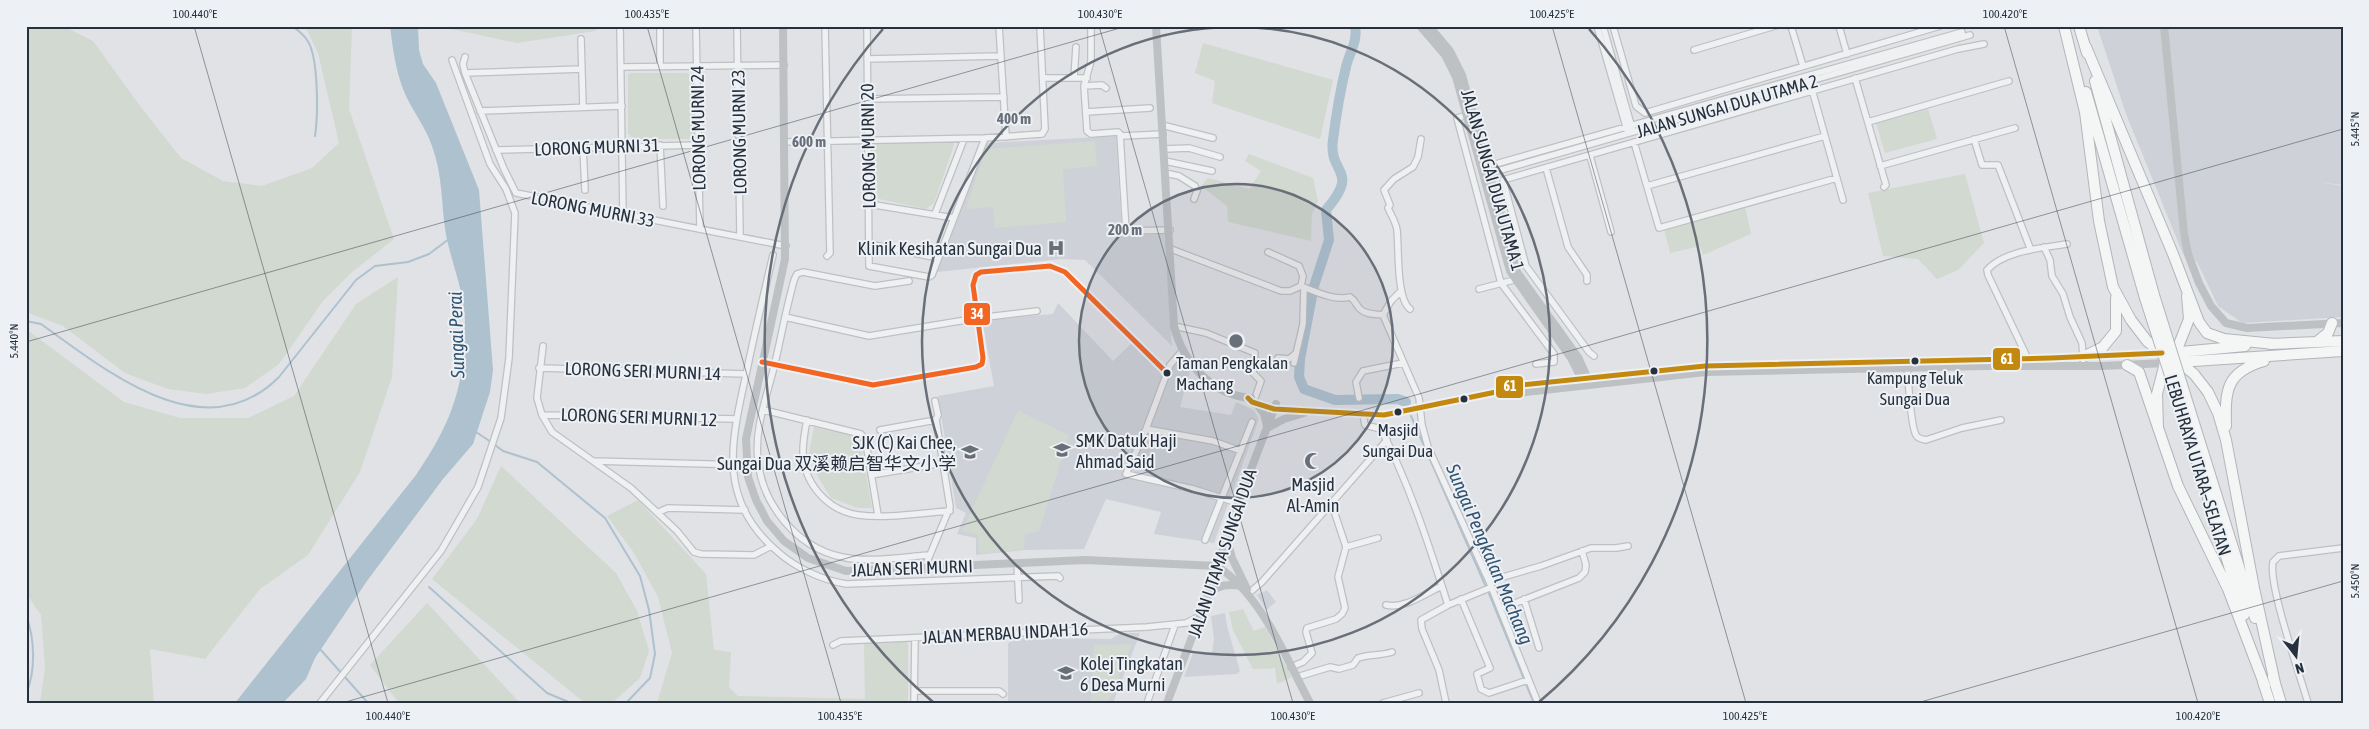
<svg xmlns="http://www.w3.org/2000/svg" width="2369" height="729" font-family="'Asap Condensed','Noto Sans SC',sans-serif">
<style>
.built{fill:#ced2d8}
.green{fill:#d1d9d0}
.water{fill:#aec1cf}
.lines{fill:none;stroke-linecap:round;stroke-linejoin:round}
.stream{stroke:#aec1cf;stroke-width:2}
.river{stroke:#aec1cf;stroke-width:10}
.street-casing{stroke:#bec0c3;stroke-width:8}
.highway-casing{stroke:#b2b5ba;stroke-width:12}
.street{stroke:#eff0f1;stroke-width:5.5}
.secondary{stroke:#bec1c4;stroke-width:8}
.highway{stroke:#f4f5f5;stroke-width:10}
.highway-bridge-casing{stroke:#b2b5ba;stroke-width:12;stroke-linecap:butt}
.highway-bridge{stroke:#f4f5f5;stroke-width:10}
.bus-1-casing{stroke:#edf1f5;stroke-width:9}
.bus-2-casing{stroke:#edf1f5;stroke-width:9}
.bus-1{stroke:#c3890f;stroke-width:5}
.bus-2{stroke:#f26522;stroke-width:5}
.ticks{fill:none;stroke:#27313d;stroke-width:1;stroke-opacity:0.45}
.ring{fill:none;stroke:#686f78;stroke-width:2.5}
.bus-dot{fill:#27313d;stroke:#edf1f5;stroke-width:2}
.labels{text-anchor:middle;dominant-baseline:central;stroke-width:4;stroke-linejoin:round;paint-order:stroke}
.bus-label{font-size:17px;fill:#27313d;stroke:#edf1f5}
.street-label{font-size:18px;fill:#27313d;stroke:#edf1f5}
.poi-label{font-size:18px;fill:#27313d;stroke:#edf1f5;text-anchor:end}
.water-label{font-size:19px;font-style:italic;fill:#335470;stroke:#edf1f5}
.centre{fill:#686f78;stroke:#edf1f5;stroke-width:2.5}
.ring-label{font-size:15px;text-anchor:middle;font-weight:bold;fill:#686f78;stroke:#edf1f5;stroke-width:4;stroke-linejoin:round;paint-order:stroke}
.line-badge{stroke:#edf1f5;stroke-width:2}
.badge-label{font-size:14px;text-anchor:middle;font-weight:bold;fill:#fff}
.neatline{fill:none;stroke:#27313d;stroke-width:2}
.ticks-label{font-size:12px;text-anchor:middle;fill:#27313d}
</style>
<rect width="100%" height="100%" fill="#e0e2e5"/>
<path class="built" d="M2097 26H2343V185L2319 182 2343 186V317L2242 323 2218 306 2197 262 2183 254 2126 114Z
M1116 136 1122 236 1164 234 1172 346 1085 260 1061 259 937 272 986 143Z
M1058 303 1113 361 1136 339 1170 373 1174 363 1182 364 1190 371 1180 407 1231 415 1236 402 1254 410 1259 419 1214 543 1154 534 1161 512 1106 499 1084 549 1025 550 976 555V538L957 534 966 513 956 508 938 396 994 386 983 325 987 320 1053 314Z
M1267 590 1276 602 1266 610 1257 595Z
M1225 613 1227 626 1240 671 1237 674 1184 677 1193 653 1212 654 1214 638 1211 616Z
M1121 633H1140L1113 703H1008V644L1012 638 1111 639Z"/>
<path class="green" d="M38 26H63L93 41 140 106 181 158 223 181 262 186 312 168 339 143 318 53 305 26H352L349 109 394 239 352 272 323 301 279 364 245 388 206 394 168 389 125 373 63 326 26 312V31Z
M438 26H601L595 31 517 43Z
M1203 43 1333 80 1320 139 1212 103 1215 81 1195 73Z
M630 73H687L693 78 694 133 689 139H633L628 133V75Z
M1928 109 1937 139 1885 153 1876 123Z
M951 140 954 145 934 203 926 209 879 199 873 194 871 146 876 141Z
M1095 141 1097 166 1063 169 1066 222 995 228 993 207 966 209 986 149Z
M1249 154 1313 178 1318 201 1312 214 1311 241 1228 222 1227 206 1201 186 1208 178 1249 189 1261 171 1245 161Z
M1965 174 1984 243 1958 270 1937 279 1918 259 1883 256 1868 193Z
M1745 206 1751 234 1703 255 1700 246 1670 253 1664 229Z
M398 277 392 377 360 472 308 555 260 589 205 659 150 649 154 703H40L45 668 41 615 26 593V329L124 402 180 418H248L294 396 356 304Z
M1018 411 1069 435 1039 531 1025 534 1024 549 979 554 978 535 962 531Z
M814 427 850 435 861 446 872 508H858L831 498 817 475 809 453Z
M501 466 616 573 637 611 649 651 640 678 612 703H585L432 579 477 519Z
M638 500 706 574 714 650 731 652 729 687 738 696 865 699 864 642H908V703H657L672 653 658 597 634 553 607 516Z
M427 603 520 703H399L370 665Z
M1243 609 1254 631 1265 627 1292 677 1277 684 1275 668 1253 669 1233 630 1229 612Z
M1132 644 1108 703H1091L1094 645Z"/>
<path class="water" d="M390 26H418L419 50 423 64 436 83 479 190 493 370 490 392 473 444 443 479 367 581 315 658 306 679 283 703H235L416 475C445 432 461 399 464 347 464 334 466 321 464 309 461 284 451 260 446 235 441 205 443 175 432 146 426 128 414 113 406 96 396 74 393 50 390 26Z"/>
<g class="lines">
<path class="stream" d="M293 26C298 31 304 35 307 40 319 56 318 116 315 136
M26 321 41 324C107 371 204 452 279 377L356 280 375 266 408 262 429 254 449 239
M1411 416 1486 587
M476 432 491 442
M495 445 503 451 537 462 605 518 640 576 649 610 655 654 650 678 626 703
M429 587 547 693 571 703
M1488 591 1524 679
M26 615C35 639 36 671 26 694
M320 649 368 703
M1526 684 1534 703"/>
<path class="river" d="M1355 26C1358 42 1349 53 1346 67 1340 91 1336 116 1333 140 1328 175 1361 169 1326 210L1329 240 1314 286 1300 359 1299 377 1304 389 1335 400 1398 399 1406 402"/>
<g class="street-casing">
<path id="street" d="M620 26 623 214
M660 26V66
M696 26 700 229
M737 26 740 237
M825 26 830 253 827 256
M867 26 869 266 929 277 932 275 985 138
M999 26 1006 137
M1091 26V61L1084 86 1087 131 1091 134 1118 132 1122 136 1163 134
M1597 26 1627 130
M1603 26 1632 128
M1613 26 1636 106 1645 113 1940 26
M1791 26 1803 66
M1839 26 1847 54
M581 39 583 107
M1694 50 1775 26
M465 57 463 64 465 73 504 169 516 193 786 246
M867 59 1001 56
M621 67 784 65
M465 73 582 69
M1043 78H1087
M1074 78 1076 47
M1855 78 1886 185 1884 187
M1809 79 1843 200
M1084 86 1102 85 1106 88
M867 99 1004 97
M480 111 622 106
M1086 112 1150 108
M1468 115 1457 118 1501 283 1554 354V362L1536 364
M1868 122 2009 81
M1162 125 1213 138
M1120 134 1126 231 1170 230
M1974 139 1982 165H1998L2030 248
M785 142 985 138 1042 134 1045 129 1040 26
M1634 142 1659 228 1837 178
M660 145 663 206
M583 147 585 190
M1164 149 1189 148 1220 157
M496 150 699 145
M1590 156 1611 232
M1165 161 1212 171
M1880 166 2015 128
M1485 167 1962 32
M1546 168 1568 247 1587 275V281
M1165 173 1179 176 1195 186 1197 191 1194 199
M1487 174 1970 35
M1647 186 1825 136
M869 204 954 218
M935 214 964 139
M869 244 938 258
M2044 247 2050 260 2052 276 2063 294 2070 317 2082 343 2083 357
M1171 249 1281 291H1290L1301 286 1303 276 1299 266 1268 252
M773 255C764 293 755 331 747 370 732 439 715 499 778 552 796 568 822 580 846 584L1058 576 1060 578
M909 281 875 286 803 272 797 274C793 280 792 289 790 296 784 319 780 343 774 367 767 396 754 429 758 460 762 504 797 548 842 557 869 563 901 557 929 555
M1301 286C1317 292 1333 301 1350 297 1355 300 1356 305 1360 309 1366 315 1376 314 1383 315
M1479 289 1514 280
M1401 291 1391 301 1383 315 1419 398 1422 425 1428 447 1489 581 1538 703
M1410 309C1396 298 1399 248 1397 230 1396 222 1391 215 1388 208L1390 205 1384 190 1394 179 1413 167 1418 157 1421 139
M785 317 869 336 978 318 1037 311
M1174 326 1206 333 1255 353 1253 373 1261 381 1255 398
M543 346 537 398 542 415 552 432 631 488 677 531 694 552 701 554 754 555 771 546
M1182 351 1170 365 1146 429 1126 474 1193 489 1238 503
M1594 356 1589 352 1526 266 1503 180 1958 49 1984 44
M1278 358 1289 359 1295 354
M2028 359 1988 275 1987 270C2005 250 2043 248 2067 244
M762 362 873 385 976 367 982 364 983 358 973 285 976 275 981 272 1050 266 1065 272 1167 373
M1294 363 1303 324 1304 287
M539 368 746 374
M1907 368C1909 383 1910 424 1916 435 1918 439 1922 439 1926 440L1962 428 2001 420
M1359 398 1356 382 1363 371 1403 363
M764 410 861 434 866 443 878 515
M542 415 736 419
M1363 415 1365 425 1381 429C1410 486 1429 545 1448 605
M807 420C805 430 803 441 803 451 803 482 826 510 858 515 887 519 920 513 950 511
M1146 429 1213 441 1241 451
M880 430 936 420
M593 461 746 465
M871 475 943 463
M659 512 668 508 745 510
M1205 540 1252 422
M1346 547 1378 538
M1017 564 1019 600
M924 569 950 507 936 420 938 415 935 401
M1489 581 1541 566 1591 548H1616L1628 546
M1249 593 1262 582 1387 440
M1461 599 1490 668 1477 674 1481 689 1489 693 1528 680
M1524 599 1539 648
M1386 605C1405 609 1424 594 1442 586
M1500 609 1579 578 1585 572 1586 565 1582 551
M833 645 841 641 1147 627 1186 623 1200 616
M1291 667 1303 662 1312 653 1306 632 1307 628 1336 619 1342 614 1345 608 1338 577 1346 547 1334 511 1330 506
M1297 677 1330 667 1339 669 1353 665 1358 658C1370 654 1380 656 1392 652
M914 691H999L1003 694
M320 703 441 551 478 487 501 418 509 358 515 213 506 189 490 164 452 60
M914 703 915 638
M1147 703 1175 625
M1383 703 1419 693
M1446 703 1439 670 1422 629 1421 620 1448 605 1492 587
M2308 703C2300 675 2268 585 2273 562L2279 556 2343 548"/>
</g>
<g class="highway-casing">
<path id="highway" d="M2064 26 2085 112 2099 221 2113 287 2131 320 2147 341 2162 353 2165 363 2157 394 2158 428
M2079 26 2087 53
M2086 47 2173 254 2199 322 2207 333 2224 339 2275 344
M2095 81 2154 295
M2086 92 2145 298
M2187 296 2189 319 2176 352 2179 362 2194 374 2208 392 2218 413 2226 440 2254 588 2275 683
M2318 341 2328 333 2332 323
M2270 344 2343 341
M2170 353 2245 346
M2083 357 2103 347 2116 331V298
M2179 362 2343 351
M2127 365 2139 372 2178 486 2228 589 2265 686
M2193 420 2255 618
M2185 422 2244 615
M2226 426C2225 390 2226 372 2264 361
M2273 677 2281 703
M2263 682 2270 703"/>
</g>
<use href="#street" class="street"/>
<path class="secondary" d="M783 26 785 259 746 439 748 477 756 500 767 521 784 541 808 558 846 571 1085 560 1217 566
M1156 26 1174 326C1183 362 1211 395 1251 398
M1420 26 1445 55 1456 77 1510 271 1571 358 1582 380
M1429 26 1450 51 1462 75 1517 272 1578 357 1589 381
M2164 26 2184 233 2188 254 2199 283 2211 306 2226 323 2247 328 2343 323
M1498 392 1517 393 1706 372 1985 366H2102L2165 363
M1248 398 1252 402 1274 409 1384 415 1496 392 1511 386 1705 366 2051 358 2162 353
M1257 404 1264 414 1267 426
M1267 428 1284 419 1304 413
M1227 539 1232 558 1247 589
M1217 566C1262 596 1285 656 1310 703
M1209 594C1218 584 1230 584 1242 586
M1167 703 1208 595 1238 503 1276 404"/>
<use href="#highway" class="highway"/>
<g class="highway-bridge-casing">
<path id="highway-bridge" d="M2154 295 2193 420
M2145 298 2185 422"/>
</g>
<use href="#highway-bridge" class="highway-bridge"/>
<g class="bus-1-casing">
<path id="bus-1" d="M1248 398 1252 402 1274 409 1384 415 1496 392 1511 386 1705 366 2051 358 2162 353"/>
</g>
<g class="bus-2-casing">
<path id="bus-2" d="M762 362 873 385 976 367 982 364 983 358 973 285 976 275 981 272 1050 266 1065 272 1167 373"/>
</g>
<use href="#bus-1" class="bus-1"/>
<use href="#bus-2" class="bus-2"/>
</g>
<path class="ticks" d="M194 26 388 703M647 26 841 703M1099 26 1293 703M1552 26 1746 703M2004 26 2198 703M26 342 1127 26M342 703 2343 129M1917 703 2343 581"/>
<circle cx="1236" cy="341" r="157" fill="#686f78" fill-opacity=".12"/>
<g class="ring">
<circle cx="1236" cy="341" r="157"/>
<circle cx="1236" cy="341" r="314"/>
<path d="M933 702A471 471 0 0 1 883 29M1589 29A471 471 0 0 1 1539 702"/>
</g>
<defs>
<g id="hospital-bare" transform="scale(1.35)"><path d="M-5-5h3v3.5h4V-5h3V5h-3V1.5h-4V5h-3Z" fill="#686f78" stroke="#edf1f5" stroke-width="2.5" paint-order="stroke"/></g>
<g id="school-bare" transform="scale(1.35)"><path d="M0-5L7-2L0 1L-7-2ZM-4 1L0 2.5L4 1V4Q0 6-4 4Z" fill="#686f78" stroke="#edf1f5" stroke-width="2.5" paint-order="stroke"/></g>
<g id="mosque-bare" transform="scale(1.35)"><path d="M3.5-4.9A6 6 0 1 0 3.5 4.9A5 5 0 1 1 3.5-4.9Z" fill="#686f78" stroke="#edf1f5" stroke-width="2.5" paint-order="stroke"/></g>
<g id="university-bare" transform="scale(1.35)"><path d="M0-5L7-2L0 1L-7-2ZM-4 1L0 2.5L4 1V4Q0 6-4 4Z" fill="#686f78" stroke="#edf1f5" stroke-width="2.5" paint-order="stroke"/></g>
</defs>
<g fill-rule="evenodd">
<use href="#hospital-bare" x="1056" y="248"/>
<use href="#school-bare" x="1062" y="450"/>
<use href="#school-bare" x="970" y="452"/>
<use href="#mosque-bare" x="1313" y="461"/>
<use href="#university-bare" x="1066" y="673"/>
</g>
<g class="bus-dot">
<circle cx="1915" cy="361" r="4.5"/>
<circle cx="1654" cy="371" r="4.5"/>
<circle cx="1167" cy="373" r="4.5"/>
<circle cx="1464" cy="399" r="4.5"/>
<circle cx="1398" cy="412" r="4.5"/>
</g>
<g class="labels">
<g class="bus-label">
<text x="1176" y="363" text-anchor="start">Taman Pengkalan<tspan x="1176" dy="21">Machang</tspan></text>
<text x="1915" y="378">Kampung Teluk<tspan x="1915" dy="21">Sungai Dua</tspan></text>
<text x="1398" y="430">Masjid<tspan x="1398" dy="21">Sungai Dua</tspan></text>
</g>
<g class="street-label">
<text transform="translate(1727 106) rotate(-16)">JALAN SUNGAI DUA UTAMA 2</text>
<text transform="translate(698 128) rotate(-91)">LORONG MURNI 24</text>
<text transform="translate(739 132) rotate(-91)">LORONG MURNI 23</text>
<text transform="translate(868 146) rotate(-91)">LORONG MURNI 20</text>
<text transform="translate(597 147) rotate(-2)">LORONG MURNI 31</text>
<text transform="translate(1493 180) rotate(74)">JALAN SUNGAI DUA UTAMA 1</text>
<text transform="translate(593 209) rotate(11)">LORONG MURNI 33</text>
<text transform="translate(643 371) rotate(2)">LORONG SERI MURNI 14</text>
<text transform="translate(639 417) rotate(2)">LORONG SERI MURNI 12</text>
<text transform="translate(2198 465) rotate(73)">LEBUHRAYA UTARA–SELATAN</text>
<text transform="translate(1222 553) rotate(-71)">JALAN UTAMA SUNGAI DUA</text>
<text transform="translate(912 568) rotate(-2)">JALAN SERI MURNI</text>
<text transform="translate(1005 633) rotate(-3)">JALAN MERBAU INDAH 16</text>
</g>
<g class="poi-label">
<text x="1042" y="248">Klinik Kesihatan Sungai Dua</text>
<text x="1076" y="440" text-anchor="start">SMK Datuk Haji<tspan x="1076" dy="21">Ahmad Said</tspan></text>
<text x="956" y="442">SJK (C) Kai Chee,<tspan x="956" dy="21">Sungai Dua 双溪赖启智华文小学</tspan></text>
<text x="1313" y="484" text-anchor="middle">Masjid<tspan x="1313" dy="21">Al-Amin</tspan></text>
<text x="1080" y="663" text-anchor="start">Kolej Tingkatan<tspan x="1080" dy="21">6 Desa Murni</tspan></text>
</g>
<g class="water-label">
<text transform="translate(456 335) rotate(-92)">Sungai Perai</text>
<text transform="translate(1490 554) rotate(67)">Sungai Pengkalan Machang</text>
</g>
</g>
<circle cx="1236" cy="341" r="8" class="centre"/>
<g class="ring-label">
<text x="1014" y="124">400 m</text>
<text x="809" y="147">600 m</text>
<text x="1125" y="235">200 m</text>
</g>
<g class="line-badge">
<rect x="963" y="302" width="28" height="24" rx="5" fill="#f26522"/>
<rect x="1992" y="347" width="29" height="24" rx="5" fill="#c3890f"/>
<rect x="1495" y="375" width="29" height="24" rx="5" fill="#c3890f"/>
</g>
<g class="badge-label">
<text x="977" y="319">34</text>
<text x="2007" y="364">61</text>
<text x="1510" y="391">61</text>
</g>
<rect width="2369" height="729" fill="none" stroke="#edf1f5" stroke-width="55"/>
<g transform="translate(2296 656) rotate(164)" stroke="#edf1f5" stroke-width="4" paint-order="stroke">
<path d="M0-4L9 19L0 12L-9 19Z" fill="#27313d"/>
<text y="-8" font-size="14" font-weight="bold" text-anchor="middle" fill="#27313d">N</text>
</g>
<rect x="28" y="28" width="2314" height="674" class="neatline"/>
<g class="ticks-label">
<text x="195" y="18">100.440°E</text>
<text x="647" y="18">100.435°E</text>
<text x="1100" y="18">100.430°E</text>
<text x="1552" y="18">100.425°E</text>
<text x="2005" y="18">100.420°E</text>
<text transform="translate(2355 129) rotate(-90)" y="4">5.445°N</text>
<text transform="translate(14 341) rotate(-90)" y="4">5.440°N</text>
<text transform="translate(2355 581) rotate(-90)" y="4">5.450°N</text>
<text x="388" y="720">100.440°E</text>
<text x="840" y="720">100.435°E</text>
<text x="1293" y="720">100.430°E</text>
<text x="1745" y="720">100.425°E</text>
<text x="2198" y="720">100.420°E</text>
</g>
</svg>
